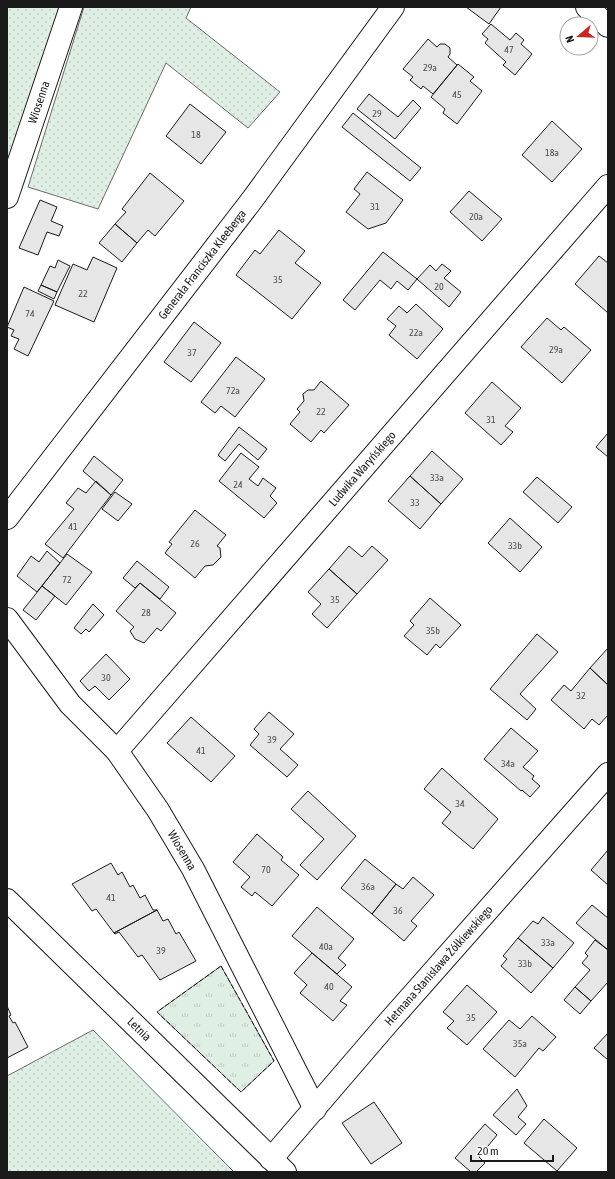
<svg xmlns="http://www.w3.org/2000/svg" width="615" height="1179" font-family="'Asap Condensed',sans-serif">
<style>
.grass{fill:url(#grass-dots);stroke:#6a6a6a}
.park{fill:url(#park-tufts);stroke:#6a6a6a}
.building{fill:#e6e6e6;stroke:#1a1a1a}
.lines{fill:none;stroke-linecap:round;stroke-linejoin:round}
.minor-casing{stroke:#1a1a1a;stroke-width:24}
.minor{stroke:#fff;stroke-width:22}
.fence{stroke:#1a1a1a;stroke-width:1;stroke-dasharray:5 2;stroke-linecap:butt}
.labels{text-anchor:middle;dominant-baseline:central;stroke-width:3;stroke-linejoin:round;paint-order:stroke}
.number-label{font-size:10px;fill:#4d4d4d}
.street-label{font-size:12px;fill:#1a1a1a;stroke:#fff}
</style>
<defs>
<pattern id="grass-dots" width="8" height="8" patternUnits="userSpaceOnUse"><rect width="8" height="8" fill="#e0efe3"/><path d="M2 2h.1M6 6h.1" fill="none" stroke="#c0ccc2" stroke-width="1.8" stroke-linecap="round"/></pattern>
<pattern id="park-tufts" width="24" height="20" patternUnits="userSpaceOnUse"><rect width="24" height="20" fill="#e0efe3"/><path d="M3 7l-1-3M5 7V3M7 7l1-3M15 17l-1-3M17 17v-4M19 17l1-3" fill="none" stroke="#c0ccc2"/></pattern>
</defs>
<rect width="100%" height="100%" fill="#fff"/>
<path class="grass" d="M7 7H64L7 167Z
M84 7H191L186 18 280 92 248 128 166 63 98 209 28 187Z
M93 1030 234 1172H7V1076Z"/>
<path class="park" d="M221 966 274 1061 241 1092 157 1012Z"/>
<path class="building" d="M466 7H501L489 24Z
M491 24 510 40 516 33 524 40 521 44 532 54 515 75 503 65 506 62 485 43 488 39 482 34Z
M428 39 437 47 440 44H445L450 48V54L448 57 457 65 433 94 423 86 421 89 410 80 413 77 403 69Z
M458 64 474 77 470 81 482 91 457 124 443 113 445 109 431 97Z
M369 94 398 117 413 100 421 108 395 139 357 109Z
M190 104 226 132 201 164 166 136Z
M353 113 421 168 410 181 342 127Z
M552 121 582 149 552 182 522 155Z
M367 172 403 200 386 223 368 229 346 212 360 194 354 189Z
M150 173 184 201 155 236 148 230 137 243 115 224 126 212 122 209Z
M469 191 502 219 482 241 450 212Z
M40 200 57 207 51 221 63 226 59 236 47 232 38 255 19 248Z
M115 224 137 243 122 262 99 243Z
M279 230 305 251 295 263 321 283 292 319 236 275 255 250 260 254Z
M383 252 417 279 408 290 397 281 391 289 380 280 355 310 343 300Z
M599 256 608 263V313L575 284Z
M93 257 117 268 94 322 55 305 73 264 87 270Z
M58 260 70 266 57 292 41 285 50 266 55 268Z
M442 264 451 271 444 278 461 292 449 307 417 279 430 265 436 271Z
M41 285 57 292 54 299 38 291Z
M24 287 54 301 28 356 14 349 19 339 11 336 14 330 7 327Z
M416 304 443 329 417 359 389 335 396 326 387 319 399 306 407 313Z
M547 318 561 330 564 327 591 350 562 383 521 347Z
M194 322 221 343 191 382 164 362Z
M236 357 265 379 235 417 221 406 215 413 201 402Z
M321 381 349 405 324 433 321 430 311 442 290 424 300 412 297 409 304 401 303 394 308 390H314Z
M492 382 521 408 505 426 513 432 501 445 465 413Z
M239 427 267 449 258 460 239 444 225 461 218 455Z
M608 433V457L596 447Z
M432 451 463 479 441 504 410 476Z
M241 453 259 467 249 479 258 486 263 478 276 488 270 496 277 503 264 518 219 481Z
M94 456 123 480 111 495 83 471Z
M410 476 441 504 420 529 388 501Z
M537 477 572 507 558 523 523 492Z
M96 481 111 495 63 558 45 544 74 509 66 503 78 488 86 493Z
M115 492 132 504 118 521 102 509Z
M195 510 226 535 217 546 220 548 221 557 213 565 205 566 195 578 165 553 172 544 169 542Z
M510 518 542 547 520 572 488 543Z
M349 546 362 557 372 546 388 560 357 594 329 569Z
M47 551 60 563 37 592 17 576 31 556 39 562Z
M67 554 92 572 66 605 42 586Z
M137 561 169 587 160 599 140 583 135 588 123 578Z
M329 569 357 594 327 628 312 614 321 604 308 592Z
M140 583 176 613 161 631 157 628 144 643 135 639 130 631 134 627 116 611Z
M42 586 55 596 36 620 23 610Z
M430 598 461 625 440 648 436 644 427 655 404 636 414 625 410 621Z
M93 604 104 615 89 632 86 629 81 634 74 628Z
M537 634 558 652 520 694 536 709 527 720 490 689Z
M608 648V685L590 668Z
M106 654 130 679 109 700 95 686 89 691 80 681Z
M590 668 608 685V715L599 725 592 719 584 729 551 700 564 685 571 691Z
M269 712 294 734 280 749 298 765 287 777 250 745 259 734 254 729Z
M191 717 235 756 211 782 167 743Z
M511 728 538 751 523 767 534 776 532 779 540 786 530 797 522 790 521 791 484 759Z
M442 768 498 819 473 849 442 823 451 812 424 789Z
M308 791 356 836 317 880 300 865 324 839 291 809Z
M257 834 283 857 281 860 299 875 272 906 255 892 252 896 241 887 250 877 233 862Z
M608 850V885L591 870Z
M365 859 396 884 372 914 341 888Z
M111 863 118 875 122 872 130 887 133 885 140 898 145 895 153 910H157L114 933 96 909 92 911 72 884Z
M413 877 434 895 411 921 417 926 404 941 372 914 396 884 403 889Z
M592 905 608 918V950L576 923Z
M317 907 354 939 338 958 346 965 337 974 292 936Z
M157 910 163 921 168 919 176 934 179 932 196 961 160 980 142 955 138 957 119 932 115 934 114 933Z
M543 917 574 943 553 968 518 938 533 921 538 924Z
M518 938 553 968 531 993 501 966 507 959 503 956Z
M595 940 608 950V982L591 1001 575 987 590 970 582 963 588 956 585 953Z
M312 953 352 987 340 1001 347 1005 333 1021 300 993 307 985 294 973Z
M467 985 497 1012 467 1045 447 1028 454 1021 443 1012Z
M575 987 591 1001 580 1014 564 1000Z
M7 1006 11 1015 9 1016 13 1023 15 1022 28 1047 7 1058Z
M532 1016 556 1037 543 1051 539 1048 515 1077 483 1049 509 1020 520 1029Z
M608 1033V1060L594 1048Z
M517 1089 527 1106 518 1117 526 1124 516 1135 493 1115Z
M374 1102 402 1143 371 1164 342 1123Z
M544 1119 577 1148 557 1171 524 1143Z
M485 1124 497 1135 479 1157 485 1163 476 1172H471L455 1158Z"/>
<g class="lines">
<g class="minor-casing">
<g id="minor">
<path d="M587 7 608 26"/>
<path id="s1" d="M7 197 71 7"/>
<path id="s2" d="M7 518 252 200 393 7"/>
<path id="s3" d="M7 619 70 704 117 751 158 810 193 869 315 1109"/>
<path id="s4" d="M117 751 608 186"/>
<path id="s5" d="M7 900 285 1172"/>
<path id="s6" d="M271 1159 387 1024 608 774"/>
</g>
</g>
<use href="#minor" class="minor"/>
<path class="fence" d="M221 966 274 1061 241 1092 157 1012Z"/>
</g>
<g class="labels">
<g class="number-label">
<text x="509" y="49">47</text>
<text x="430" y="67">29a</text>
<text x="457" y="94">45</text>
<text x="377" y="113">29</text>
<text x="196" y="134">18</text>
<text x="552" y="152">18a</text>
<text x="375" y="206">31</text>
<text x="476" y="216">20a</text>
<text x="278" y="279">35</text>
<text x="439" y="286">20</text>
<text x="83" y="293">22</text>
<text x="30" y="313">74</text>
<text x="416" y="332">22a</text>
<text x="556" y="349">29a</text>
<text x="192" y="352">37</text>
<text x="233" y="390">72a</text>
<text x="321" y="411">22</text>
<text x="491" y="419">31</text>
<text x="437" y="477">33a</text>
<text x="238" y="484">24</text>
<text x="415" y="502">33</text>
<text x="73" y="526">41</text>
<text x="195" y="543">26</text>
<text x="515" y="545">33b</text>
<text x="67" y="579">72</text>
<text x="335" y="599">35</text>
<text x="146" y="612">28</text>
<text x="433" y="630">35b</text>
<text x="106" y="677">30</text>
<text x="581" y="695">32</text>
<text x="272" y="739">39</text>
<text x="201" y="750">41</text>
<text x="508" y="763">34a</text>
<text x="460" y="803">34</text>
<text x="266" y="869">70</text>
<text x="368" y="886">36a</text>
<text x="111" y="897">41</text>
<text x="398" y="910">36</text>
<text x="548" y="942">33a</text>
<text x="326" y="946">40a</text>
<text x="161" y="950">39</text>
<text x="525" y="963">33b</text>
<text x="329" y="986">40</text>
<text x="471" y="1017">35</text>
<text x="520" y="1043">35a</text>
</g>
<g class="street-label">
<text stroke="none"><textPath href="#s1" startOffset="100">Wiosenna</textPath></text>
<text stroke="none"><textPath href="#s2" startOffset="320">Generała Franciszka Kleeberga</textPath></text>
<text stroke="none"><textPath href="#s4" startOffset="374">Ludwika Waryńskiego</textPath></text>
<text stroke="none"><textPath href="#s3" startOffset="291">Wiosenna</textPath></text>
<text stroke="none"><textPath href="#s6" startOffset="256">Hetmana Stanisława Żółkiewskiego</textPath></text>
<text stroke="none"><textPath href="#s5" startOffset="185">Letnia</textPath></text>
</g>
</g>
<rect width="615" height="1179" fill="none" stroke="#1a1a1a" stroke-width="16"/>
<g transform="translate(579 36) rotate(251)"><circle r="19" fill="#ffffff" stroke="#a3a3a3"/>
<path d="M0-3L7 15L0 10L-7 15Z" fill="#c62828"/>
<text y="-6" font-size="11" font-weight="bold" text-anchor="middle" fill="#1a1a1a">N</text>
</g>
<path d="M471 1155v6h82v-6" fill="none" stroke="#1a1a1a" stroke-width="2"/>
<text x="477" y="1155" font-size="12" fill="#1a1a1a" stroke="#ffffff" stroke-width="3" paint-order="stroke">20 m</text>
</svg>
